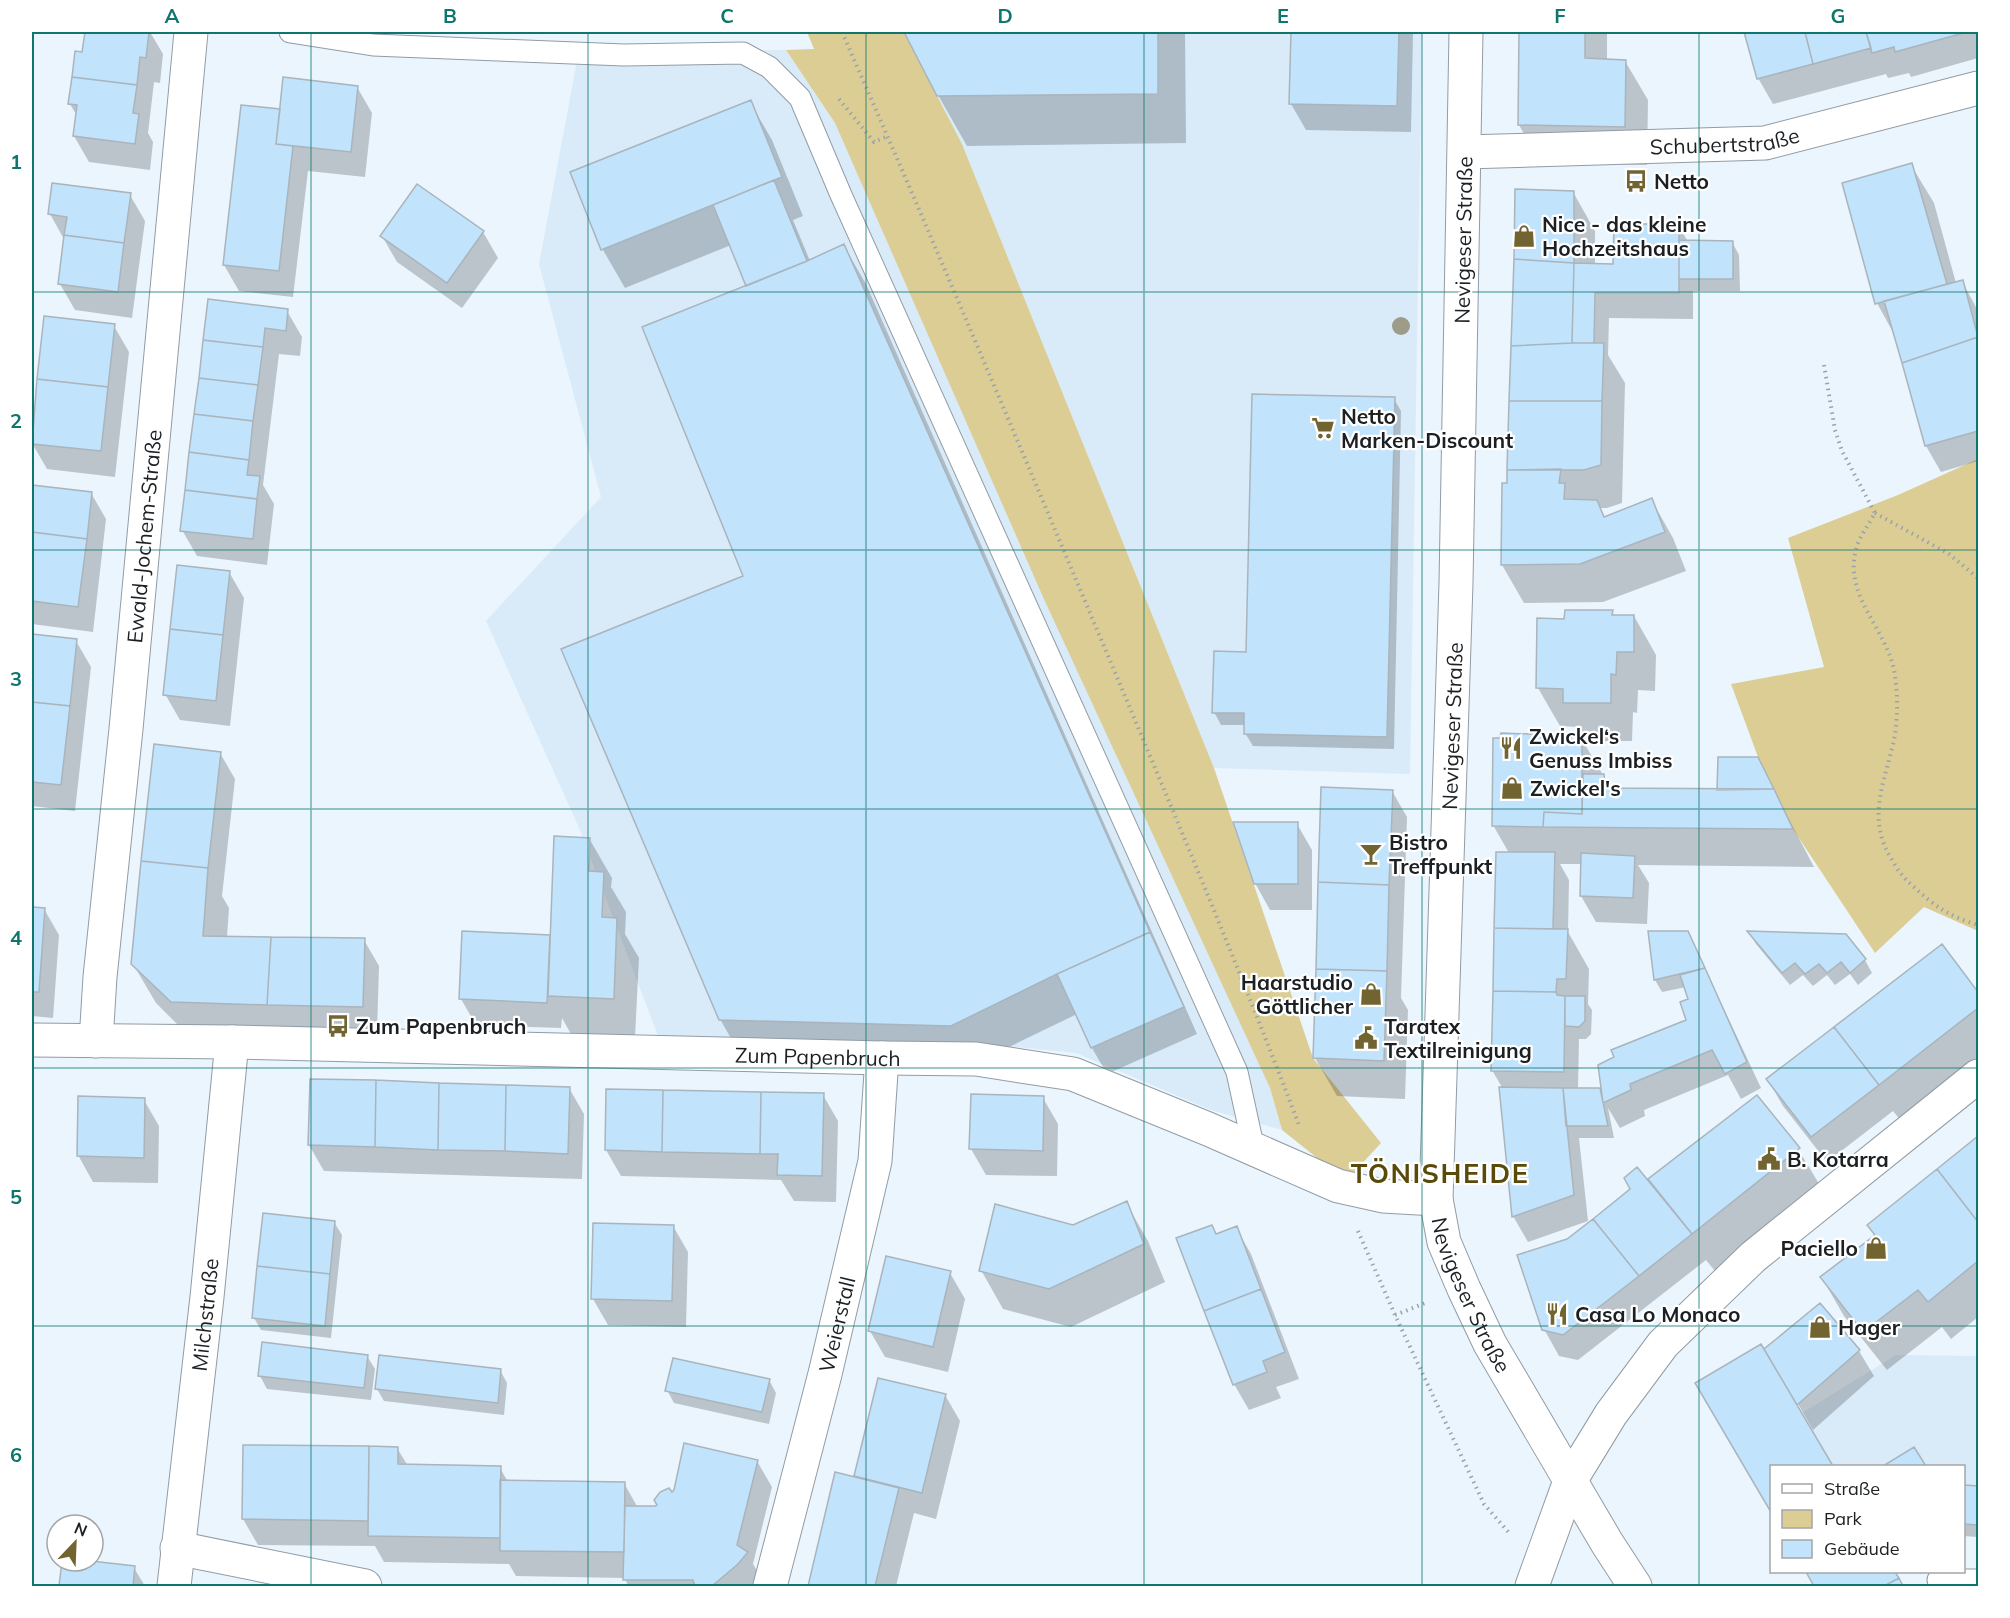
<svg xmlns="http://www.w3.org/2000/svg" width="2010" height="1618" font-family="Mulish,sans-serif">
<style>
.built{fill:#d9ebf9}
.green{fill:#dccd95}
.shadow{fill:#0003}
.building{fill:#c1e3fc;stroke:#a9b4bc;stroke-width:1.5}
.lines{fill:none;stroke-linecap:round;stroke-linejoin:round}
.service-casing{stroke:#929ca4;stroke-width:23}
.minor-casing{stroke:#929ca4;stroke-width:35}
.secondary-casing{stroke:#929ca4;stroke-width:35}
.path{stroke:#9ba3aa;stroke-width:4;stroke-dasharray:1.5 4.5;stroke-linecap:butt}
.service{stroke:#fff;stroke-width:21}
.minor{stroke:#fff;stroke-width:33}
.secondary{stroke:#fff;stroke-width:33}
.tree{fill:#9d9c89}
.grid{fill:none;stroke:#0f766e;stroke-width:1.5;stroke-opacity:0.55}
.labels{text-anchor:middle;dominant-baseline:central;stroke-width:4.5;stroke-linejoin:round;paint-order:stroke}
.street-label{font-size:21px;fill:#1c2023;stroke:#fff}
.poi-label{font-size:21px;font-weight:bold;fill:#1c2023;stroke:#fff;text-anchor:start}
.district-label{font-size:27px;font-weight:bold;letter-spacing:1.5px;fill:#594a0a;stroke:#fff}
.neatline{fill:none;stroke:#0f766e;stroke-width:2}
.grid-label{font-size:20px;text-anchor:middle;font-weight:bold;fill:#0f766e}
</style>
<rect width="100%" height="100%" fill="#eaf5fe"/>
<path class="built" d="M904 32H1422L1410 774 1214 768 962 144Z
M579 50H786L835 123 1270 1088 1282 1130 1211 1110 1076 1053 975 1043 658 1036 580 830 486 621 601 497 539 264Z
M1896 1355 1978 1356V1486L1964 1485V1466H1926L1914 1447 1883 1466H1833L1802 1413Z"/>
<path class="green" d="M807 32H904L962 144 1214 768 1313 1058 1381 1143 1346 1181 1282 1130 1270 1088 1043 597 835 123 786 50 814 49Z
M1978 459V931L1924 907 1875 953 1793 829 1758 757 1731 684 1824 667 1788 538 1898 495Z"/>
<path class="shadow" d="M86 32H150L163 54 160 83 154 82 148 133 153 142 150 170 89 162 74 136 77 116 70 104 84 54Z
M906 32H1185L1186 143 967 146 938 95Z
M1292 32H1413L1411 132 1306 130 1291 104Z
M1521 32H1607V61H1625L1648 100 1647 165 1541 163 1519 125Z
M1745 32H1978V58L1911 77 1909 73 1888 78 1886 74 1773 104 1758 78Z
M357 87 372 113 365 177 308 171 293 297 239 291 224 265 281 111Z
M750 102 772 140 803 216 793 220 810 261 844 246 866 284 1197 1034 1107 1074 1092 1048 1077 1014 974 1064 742 1058 720 1019 745 576 748 286 731 245 625 288 603 250 572 173Z
M1911 165 1934 203 1956 283 1962 281 1978 311V461L1941 472 1926 446 1895 336 1877 303Z
M1573 192 1595 231V265L1614 266 1679 226 1688 242H1732L1739 255 1740 291H1693V319L1609 318 1608 355 1625 383 1622 503 1607 508H1600L1605 517 1651 499 1673 538 1686 571 1603 602 1524 603 1502 565 1509 484Z
M130 195 145 221 132 318 75 310 60 284 65 241 50 214Z
M483 232 498 258 462 308 397 262 382 236Z
M209 301 287 311 302 337 300 356 279 354 263 485 274 504 267 565 197 556 182 530Z
M46 318 114 326 129 352 115 477 47 469 32 443Z
M1394 399 1401 411 1394 749 1253 746 1245 733V725H1221L1214 712Z
M32 486 91 493 106 519 93 632 32 624Z
M229 572 244 598 230 726 180 720 165 694Z
M1612 612 1614 616H1634L1656 655 1655 691 1638 690 1637 713 1633 712 1632 741H1587L1578 727 1560 726 1538 688 1566 621Z
M32 636 76 641 91 667 75 811 32 806Z
M1581 738 1612 790 1781 804 1814 867 1638 865 1649 883 1647 924 1596 922 1581 896 1582 864H1560L1569 880 1568 932 1589 969 1588 1004 1592 1010 1591 1034 1586 1039H1579L1578 1089H1599L1604 1098 1688 1021 1690 1000 1686 987 1662 992 1655 980 1650 932 1694 945 1761 1088 1741 1099 1728 1075 1644 1110 1645 1116 1620 1128 1608 1108 1614 1138H1579L1588 1221 1528 1242 1513 1216 1503 1089 1492 1070 1509 853 1493 825Z
M220 753 235 779 222 896 229 908 227 937 364 940 379 966 377 1032 194 1041 156 1003 133 964Z
M1392 791 1407 817 1401 998 1408 1010 1405 1099 1337 1096 1315 1058Z
M1297 824 1312 850V910H1270L1255 883Z
M590 840 612 878 611 887 626 912 625 934 639 958 635 1037 571 1034 562 1018 561 1028 476 1025 461 999 463 933 549 936 551 940Z
M32 909H44L59 935 53 1018 32 1016Z
M1749 932 1845 935 1865 960 1872 973 1858 985 1850 974 1835 985 1827 975 1813 986 1803 975 1790 985 1756 944Z
M1941 946 1978 994V1063L1902 1122 1893 1111 1827 1162 1783 1106 1768 1080Z
M569 1088 584 1114 582 1179 324 1171 309 1145Z
M823 1095 838 1121 836 1202 794 1201 781 1180 621 1176 606 1150Z
M1043 1098 1058 1124 1057 1176 986 1175 971 1149Z
M144 1100 159 1126 158 1183 93 1182 78 1155Z
M1978 1138V1317L1951 1339 1942 1327 1887 1370 1844 1316 1822 1278 1875 1237 1869 1226Z
M1798 1149 1821 1187 1715 1271 1706 1260 1578 1360 1559 1356 1544 1329 1567 1241 1655 1187 1650 1179Z
M1126 1203 1148 1241 1165 1282 1071 1327 1003 1309 981 1270Z
M334 1222 342 1235 331 1338 261 1330 254 1318Z
M673 1226 688 1252 686 1327 608 1325 593 1299Z
M1212 1226 1217 1235 1236 1228 1251 1254 1299 1379 1276 1387 1281 1398 1249 1410 1234 1384Z
M950 1273 965 1299 948 1372 885 1357 870 1331Z
M1859 1351 1874 1376 1813 1430 1783 1378 1780 1380 1831 1466H1772L1697 1383 1775 1372Z
M367 1356 375 1369 371 1400 267 1389 260 1376Z
M500 1370 507 1383 504 1415 384 1401 377 1389Z
M879 1379 945 1395 960 1421 936 1519 914 1513 896 1586H810L837 1474 856 1478Z
M769 1380 776 1393 769 1424 674 1403 667 1390Z
M244 1446 397 1448 408 1466 500 1468 508 1482 624 1483 638 1508 655 1507 672 1494 757 1461 772 1487 753 1564 762 1579 756 1586H628L625 1578 516 1576 509 1564 384 1562 375 1546 258 1545 243 1519Z
M1914 1449 1924 1466H1886Z
M1964 1486 1978 1487V1537L1964 1536Z
M63 1561H79L134 1568 145 1586H60Z
M1806 1572H1892L1901 1586H1815Z"/>
<path class="building" d="M85 32H149L146 58 140 57 137 85 72 77 75 51 82 52Z
M904 32H1158V94L937 96Z
M1291 32H1399L1397 106 1289 104Z
M1519 32H1585V58L1626 60 1625 127 1518 125Z
M1744 32H1805L1813 64 1757 79Z
M1805 32H1866L1871 48 1813 64Z
M1866 32H1967L1895 52 1894 47 1872 53Z
M72 77 137 85 133 113 139 114 135 144 73 136 77 105 68 104Z
M283 77 358 86 351 152 276 144Z
M751 100 782 177 601 250 570 172Z
M241 105 280 109 276 144 293 146 279 271 223 265Z
M1912 163 1947 284 1875 304 1842 183Z
M774 180 807 261 746 286 713 205Z
M52 183 131 193 124 243 64 235 67 217 48 214Z
M417 184 484 231 447 283 380 236Z
M1515 189 1574 191V263L1514 259Z
M1614 223 1679 225V293H1595L1594 343H1572L1574 263 1613 264Z
M64 235 124 243 118 292 58 284Z
M1679 240 1733 241V279H1679Z
M844 244 1150 932 1057 974 951 1026 719 1020 561 649 743 576 642 327 807 261Z
M1514 259 1574 263 1572 343 1511 346Z
M1963 280 1978 337 1902 363 1884 301Z
M208 299 288 309 286 331 265 328 263 347 203 340Z
M44 316 115 324 108 387 37 379Z
M1978 337V431L1925 446 1902 363Z
M203 340 263 347 258 385 199 378Z
M1572 343H1604L1602 401H1509L1511 346Z
M199 378 258 385 253 421 194 414Z
M37 379 108 387 101 451 32 444Z
M1252 394 1395 397 1387 737 1244 734V713H1212L1214 651 1246 652Z
M1509 401H1602L1601 465 1584 470H1507Z
M194 414 253 421 249 460 189 452Z
M189 452 249 460 247 475 260 476 257 499 185 490Z
M1561 469 1559 483H1565L1564 499 1597 500 1604 517 1652 498 1665 532 1580 564 1501 565 1502 483H1507V470Z
M32 485 92 492 87 539 32 532Z
M185 490 257 499 253 539 180 531Z
M32 532 87 539 78 607 32 601Z
M177 565 230 571 223 635 170 629Z
M1565 610H1613L1612 615H1634V652H1617L1616 675 1611 674V703H1563V689L1536 688 1537 618 1564 619Z
M170 629 223 635 216 701 163 695Z
M32 634 77 639 70 706 32 702Z
M32 702 70 706 61 785 32 782Z
M1501 733 1582 736V814L1544 812 1543 827 1492 826 1493 738H1500Z
M154 744 221 752 208 868 141 861Z
M1718 757H1758L1774 789 1717 790Z
M1583 774H1604L1605 788 1774 789 1793 829 1543 827 1544 812 1582 814Z
M1321 787 1393 790 1389 885 1318 882Z
M1233 822H1298V884H1254Z
M554 836 590 838 589 871 604 872 602 917 617 918 614 999 548 996Z
M1496 852H1555L1553 929 1494 928Z
M1581 853 1635 856 1633 898 1580 896Z
M141 861 208 868 203 936 271 937 267 1005 171 1002 131 964Z
M1318 882 1389 885 1387 971 1316 969Z
M32 907 45 908 39 992H32Z
M1494 928 1568 929 1566 979H1557L1556 992 1493 991Z
M462 931 550 935 547 1003 459 999Z
M1648 931H1688L1705 968 1654 980Z
M1747 931 1846 934 1866 959 1850 973 1841 962 1827 973 1819 964 1805 974 1795 963 1782 973Z
M1150 932 1184 1007 1091 1048 1057 974Z
M271 937 365 938 363 1007 267 1005Z
M1942 944 1978 992V1008L1879 1085 1834 1027Z
M1705 968 1747 1062 1725 1074 1712 1050 1630 1084 1631 1090 1603 1103 1598 1065 1614 1057 1611 1050 1686 1020 1680 1002 1688 999 1680 975Z
M1316 969 1387 971 1384 1061 1313 1058Z
M1493 991 1556 992 1557 995 1565 996 1564 1072 1491 1071Z
M1565 996H1585V1021L1579 1027 1565 1026Z
M1834 1027 1879 1085 1811 1137 1766 1079Z
M310 1079 376 1080 375 1147 308 1145Z
M376 1080 439 1083 438 1150 375 1147Z
M439 1083 506 1085 505 1151 438 1150Z
M506 1085 570 1087 568 1154 505 1151Z
M1499 1087 1563 1088 1574 1195 1512 1217Z
M1563 1088H1600L1608 1126H1566Z
M606 1089 663 1090 662 1152 605 1150Z
M663 1090 761 1092 760 1154 662 1152Z
M761 1092 824 1093 822 1176 777 1175 778 1154H760Z
M971 1094 1044 1096 1043 1151 969 1149Z
M1757 1095 1800 1148 1692 1234 1648 1179Z
M78 1096 145 1098 144 1158 77 1156Z
M1978 1136V1222L1937 1169Z
M1637 1167 1692 1234 1639 1276 1593 1219 1630 1189 1624 1178Z
M1937 1169 1978 1222V1261L1928 1302 1918 1290 1863 1332 1820 1277 1875 1235 1867 1225Z
M1127 1201 1144 1244 1049 1289 979 1271 995 1204 1073 1225Z
M263 1213 335 1221 330 1274 257 1266Z
M1593 1219 1639 1276 1563 1335 1542 1330 1517 1255 1567 1239Z
M593 1223 674 1225 672 1301 591 1299Z
M1212 1225 1216 1234 1237 1226 1261 1289 1204 1311 1176 1238Z
M886 1256 951 1271 933 1347 868 1331Z
M257 1266 330 1274 325 1326 252 1318Z
M1261 1289 1285 1352 1263 1361 1267 1372 1233 1385 1204 1311Z
M1820 1303 1860 1350 1797 1405 1764 1349Z
M262 1342 368 1355 364 1388 258 1376Z
M1761 1344 1833 1466H1772V1514L1695 1383Z
M379 1355 501 1369 498 1403 375 1389Z
M673 1358 770 1379 762 1412 665 1391Z
M878 1378 946 1394 922 1493 854 1476Z
M684 1443 758 1460 737 1545 748 1552 738 1564 712 1586H695L693 1580H623L625 1506H655L657 1505 654 1500 660 1492 669 1488 672 1492 674 1490Z
M243 1445 369 1446 368 1521 242 1519Z
M369 1446 398 1447V1464L501 1466 500 1538 368 1536Z
M1914 1447 1926 1466H1883Z
M835 1472 899 1488 875 1586H808Z
M500 1480 625 1482 624 1552 500 1551Z
M1964 1485 1978 1486V1525L1964 1524Z
M62 1561H91L135 1566 133 1586H59Z
M1806 1572H1895L1899 1578 1884 1586H1814Z
M1899 1578 1903 1586H1884Z"/>
<g class="lines">
<g class="service-casing">
<path id="service" d="M290 32 373 45 624 55 743 53 769 67 800 98 841 195 1237 1072 1254 1150
M1938 1580H1978"/>
</g>
<g class="minor-casing">
<g id="minor">
<path id="s1" d="M1465 152 1765 143 1978 88"/>
<path id="s2" d="M32 1040 232 1042 882 1058 976 1059 1073 1074 1208 1129 1338 1186 1383 1196 1436 1199"/>
<path id="s3" d="M96 1041 100 977 126 729 191 32"/>
<path d="M177 1548 365 1586"/>
<path id="s4" d="M174 1586 207 1297 232 1042"/>
<path id="s5" d="M770 1586 825 1374 875 1161 882 1058"/>
</g>
</g>
<g class="secondary-casing">
<g id="secondary">
<path id="s6" d="M1466 32 1456 583 1436 1199 1444 1242 1464 1289 1490 1344 1607 1543 1635 1586"/>
<path d="M1532 1586 1570 1481 1611 1414 1663 1344 1753 1257 1978 1076"/>
</g>
</g>
<path class="path" d="M842 32C925 221 1005 411 1085 601 1158 775 1232 949 1299 1125
M839 99 874 142 888 136
M1824 365 1835 430 1842 451 1875 513C1869 524 1859 537 1856 549 1843 598 1889 630 1895 676 1898 697 1898 719 1894 740 1885 781 1866 818 1891 858 1897 869 1903 878 1913 886 1935 907 1949 916 1978 925
M1875 513 1949 554 1978 578
M1358 1231 1395 1315 1484 1504 1510 1534
M1395 1315 1428 1302"/>
<use href="#service" class="service"/>
<use href="#minor" class="minor"/>
<use href="#secondary" class="secondary"/>
</g>
<circle class="tree" cx="1401" cy="326" r="9"/>
<path class="grid" d="M311 32V1586M588 32V1586M866 32V1586M1144 32V1586M1422 32V1586M1699 32V1586M32 292H1978M32 550H1978M32 809H1978M32 1068H1978M32 1326H1978"/>
<defs>
<g id="bus-bare" transform="scale(1.8)"><path d="M-5-6H5V4H4V6H2V4H-2V6H-4V4H-5ZM-3.5-4V0h7V-4ZM-3.5 1.2v1.5H-2V1.2ZM2 1.2v1.5H3.5V1.2Z" fill="#716431" stroke="#fff" stroke-width="2.5" paint-order="stroke"/></g>
<g id="shop-bare" transform="scale(1.8)"><path d="M-5-2.5h2.3a2.7 3.5 0 0 1 5.4 0H5L5.5 6h-11ZM-1.5-2.5h3a1.5 2.3 0 0 0-3 0Z" fill="#716431" stroke="#fff" stroke-width="2.5" paint-order="stroke"/></g>
<g id="supermarket-bare" transform="scale(1.8)"><path d="M-6-5.5h2.5l.6 2H6L4.5 2H-2.5L-4.4-4H-6ZM-1.5 3.2a1.3 1.3 0 1 0 .1 0ZM3 3.2a1.3 1.3 0 1 0 .1 0Z" fill="#716431" stroke="#fff" stroke-width="2.5" paint-order="stroke"/></g>
<g id="restaurant-bare" transform="scale(1.8)"><path d="M-5-6h1v4h1v-4h1v4h1v-4h1v5L-1.5 .5V6h-2V.5L-5-1ZM5-6V6H3V1.5H1.5Q1.5-4 5-6Z" fill="#716431" stroke="#fff" stroke-width="2.5" paint-order="stroke"/></g>
<g id="bar-bare" transform="scale(1.8)"><path d="M-6-5H6L.8 .8V4.5H3.5V6h-7V4.5H-.8V.8Z" fill="#716431" stroke="#fff" stroke-width="2.5" paint-order="stroke"/></g>
<g id="civic-bare" transform="scale(1.8)"><path d="M-.6-6.5H3V-4.5H.6V-3L4-1V1h2V6H-6V1h2V-1L-.6-3ZM-1.2 2.5V6h2.4V2.5Z" fill="#716431" stroke="#fff" stroke-width="2.5" paint-order="stroke"/></g>
</defs>
<g fill-rule="evenodd">
<use href="#bus-bare" x="1636" y="181"/>
<use href="#shop-bare" x="1524" y="236"/>
<use href="#supermarket-bare" x="1323" y="428"/>
<use href="#restaurant-bare" x="1511" y="748"/>
<use href="#shop-bare" x="1512" y="788"/>
<use href="#bar-bare" x="1371" y="854"/>
<use href="#shop-bare" x="1371" y="994"/>
<use href="#bus-bare" x="338" y="1026"/>
<use href="#civic-bare" x="1366" y="1038"/>
<use href="#civic-bare" x="1769" y="1159"/>
<use href="#shop-bare" x="1876" y="1248"/>
<use href="#restaurant-bare" x="1557" y="1314"/>
<use href="#shop-bare" x="1820" y="1327"/>
</g>
<g class="labels">
<g class="street-label">
<text stroke="none"><textPath href="#s1" startOffset="260">Schubertstraße</textPath></text>
<text transform="translate(1463 240) rotate(-89)">Nevigeser Straße</text>
<text stroke="none"><textPath href="#s3" startOffset="507">Ewald-Jochem-Straße</textPath></text>
<text transform="translate(1452 726) rotate(-88)">Nevigeser Straße</text>
<text stroke="none"><textPath href="#s2" startOffset="786">Zum Papenbruch</textPath></text>
<text stroke="none"><textPath href="#s6" startOffset="1270">Nevigeser Straße</textPath></text>
<text stroke="none"><textPath href="#s4" startOffset="273">Milchstraße</textPath></text>
<text stroke="none"><textPath href="#s5" startOffset="270">Weierstall</textPath></text>
</g>
<g class="poi-label">
<text x="1654" y="181">Netto</text>
<text x="1542" y="224">Nice - das kleine<tspan x="1542" dy="24">Hochzeitshaus</tspan></text>
<text x="1341" y="416">Netto<tspan x="1341" dy="24">Marken-Discount</tspan></text>
<text x="1529" y="736">Zwickel‘s<tspan x="1529" dy="24">Genuss Imbiss</tspan></text>
<text x="1530" y="788">Zwickel's</text>
<text x="1389" y="842">Bistro<tspan x="1389" dy="24">Treffpunkt</tspan></text>
<text x="1353" y="982" text-anchor="end">Haarstudio<tspan x="1353" dy="24">Göttlicher</tspan></text>
<text x="356" y="1026">Zum Papenbruch</text>
<text x="1384" y="1026">Taratex<tspan x="1384" dy="24">Textilreinigung</tspan></text>
<text x="1787" y="1159">B. Kotarra</text>
<text x="1858" y="1248" text-anchor="end">Paciello</text>
<text x="1575" y="1314">Casa Lo Monaco</text>
<text x="1838" y="1327">Hager</text>
</g>
<g class="district-label">
<text x="1440" y="1173">TÖNISHEIDE</text>
</g>
</g>
<rect width="2010" height="1618" fill="none" stroke="#ffffff" stroke-width="66"/>
<rect x="1770" y="1465" width="195" height="108" fill="#ffffff" stroke="#a4a6a7" stroke-width="1.5"/>
<rect x="1782" y="1484" width="30" height="9" fill="#ffffff" stroke="#a4a6a7" stroke-width="1.5"/>
<text x="1824" y="1495" font-size="18" fill="#1c2023">Straße</text>
<rect x="1782" y="1510" width="30" height="18" fill="#dccd95" stroke="#a4a6a7" stroke-width="1.5"/>
<text x="1824" y="1525" font-size="18" fill="#1c2023">Park</text>
<rect x="1782" y="1540" width="30" height="18" fill="#c1e3fc" stroke="#a4a6a7" stroke-width="1.5"/>
<text x="1824" y="1555" font-size="18" fill="#1c2023">Gebäude</text>
<g transform="translate(75 1543) rotate(23)"><circle r="28" fill="#ffffff" stroke="#a4a6a7" stroke-width="1.5"/>
<path d="M0-4.5L10 22L0 15L-10 22Z" fill="#716431"/>
<text y="-9" font-size="16" font-weight="bold" text-anchor="middle" fill="#1c2023">N</text>
</g>
<rect x="33" y="33" width="1944" height="1552" class="neatline"/>
<g class="grid-label">
<text x="172" y="23">A</text>
<text x="450" y="23">B</text>
<text x="727" y="23">C</text>
<text x="1005" y="23">D</text>
<text x="1283" y="23">E</text>
<text x="1560" y="23">F</text>
<text x="1838" y="23">G</text>
<text x="16" y="169">1</text>
<text x="16" y="428">2</text>
<text x="16" y="686">3</text>
<text x="16" y="945">4</text>
<text x="16" y="1204">5</text>
<text x="16" y="1462">6</text>
</g>
</svg>
